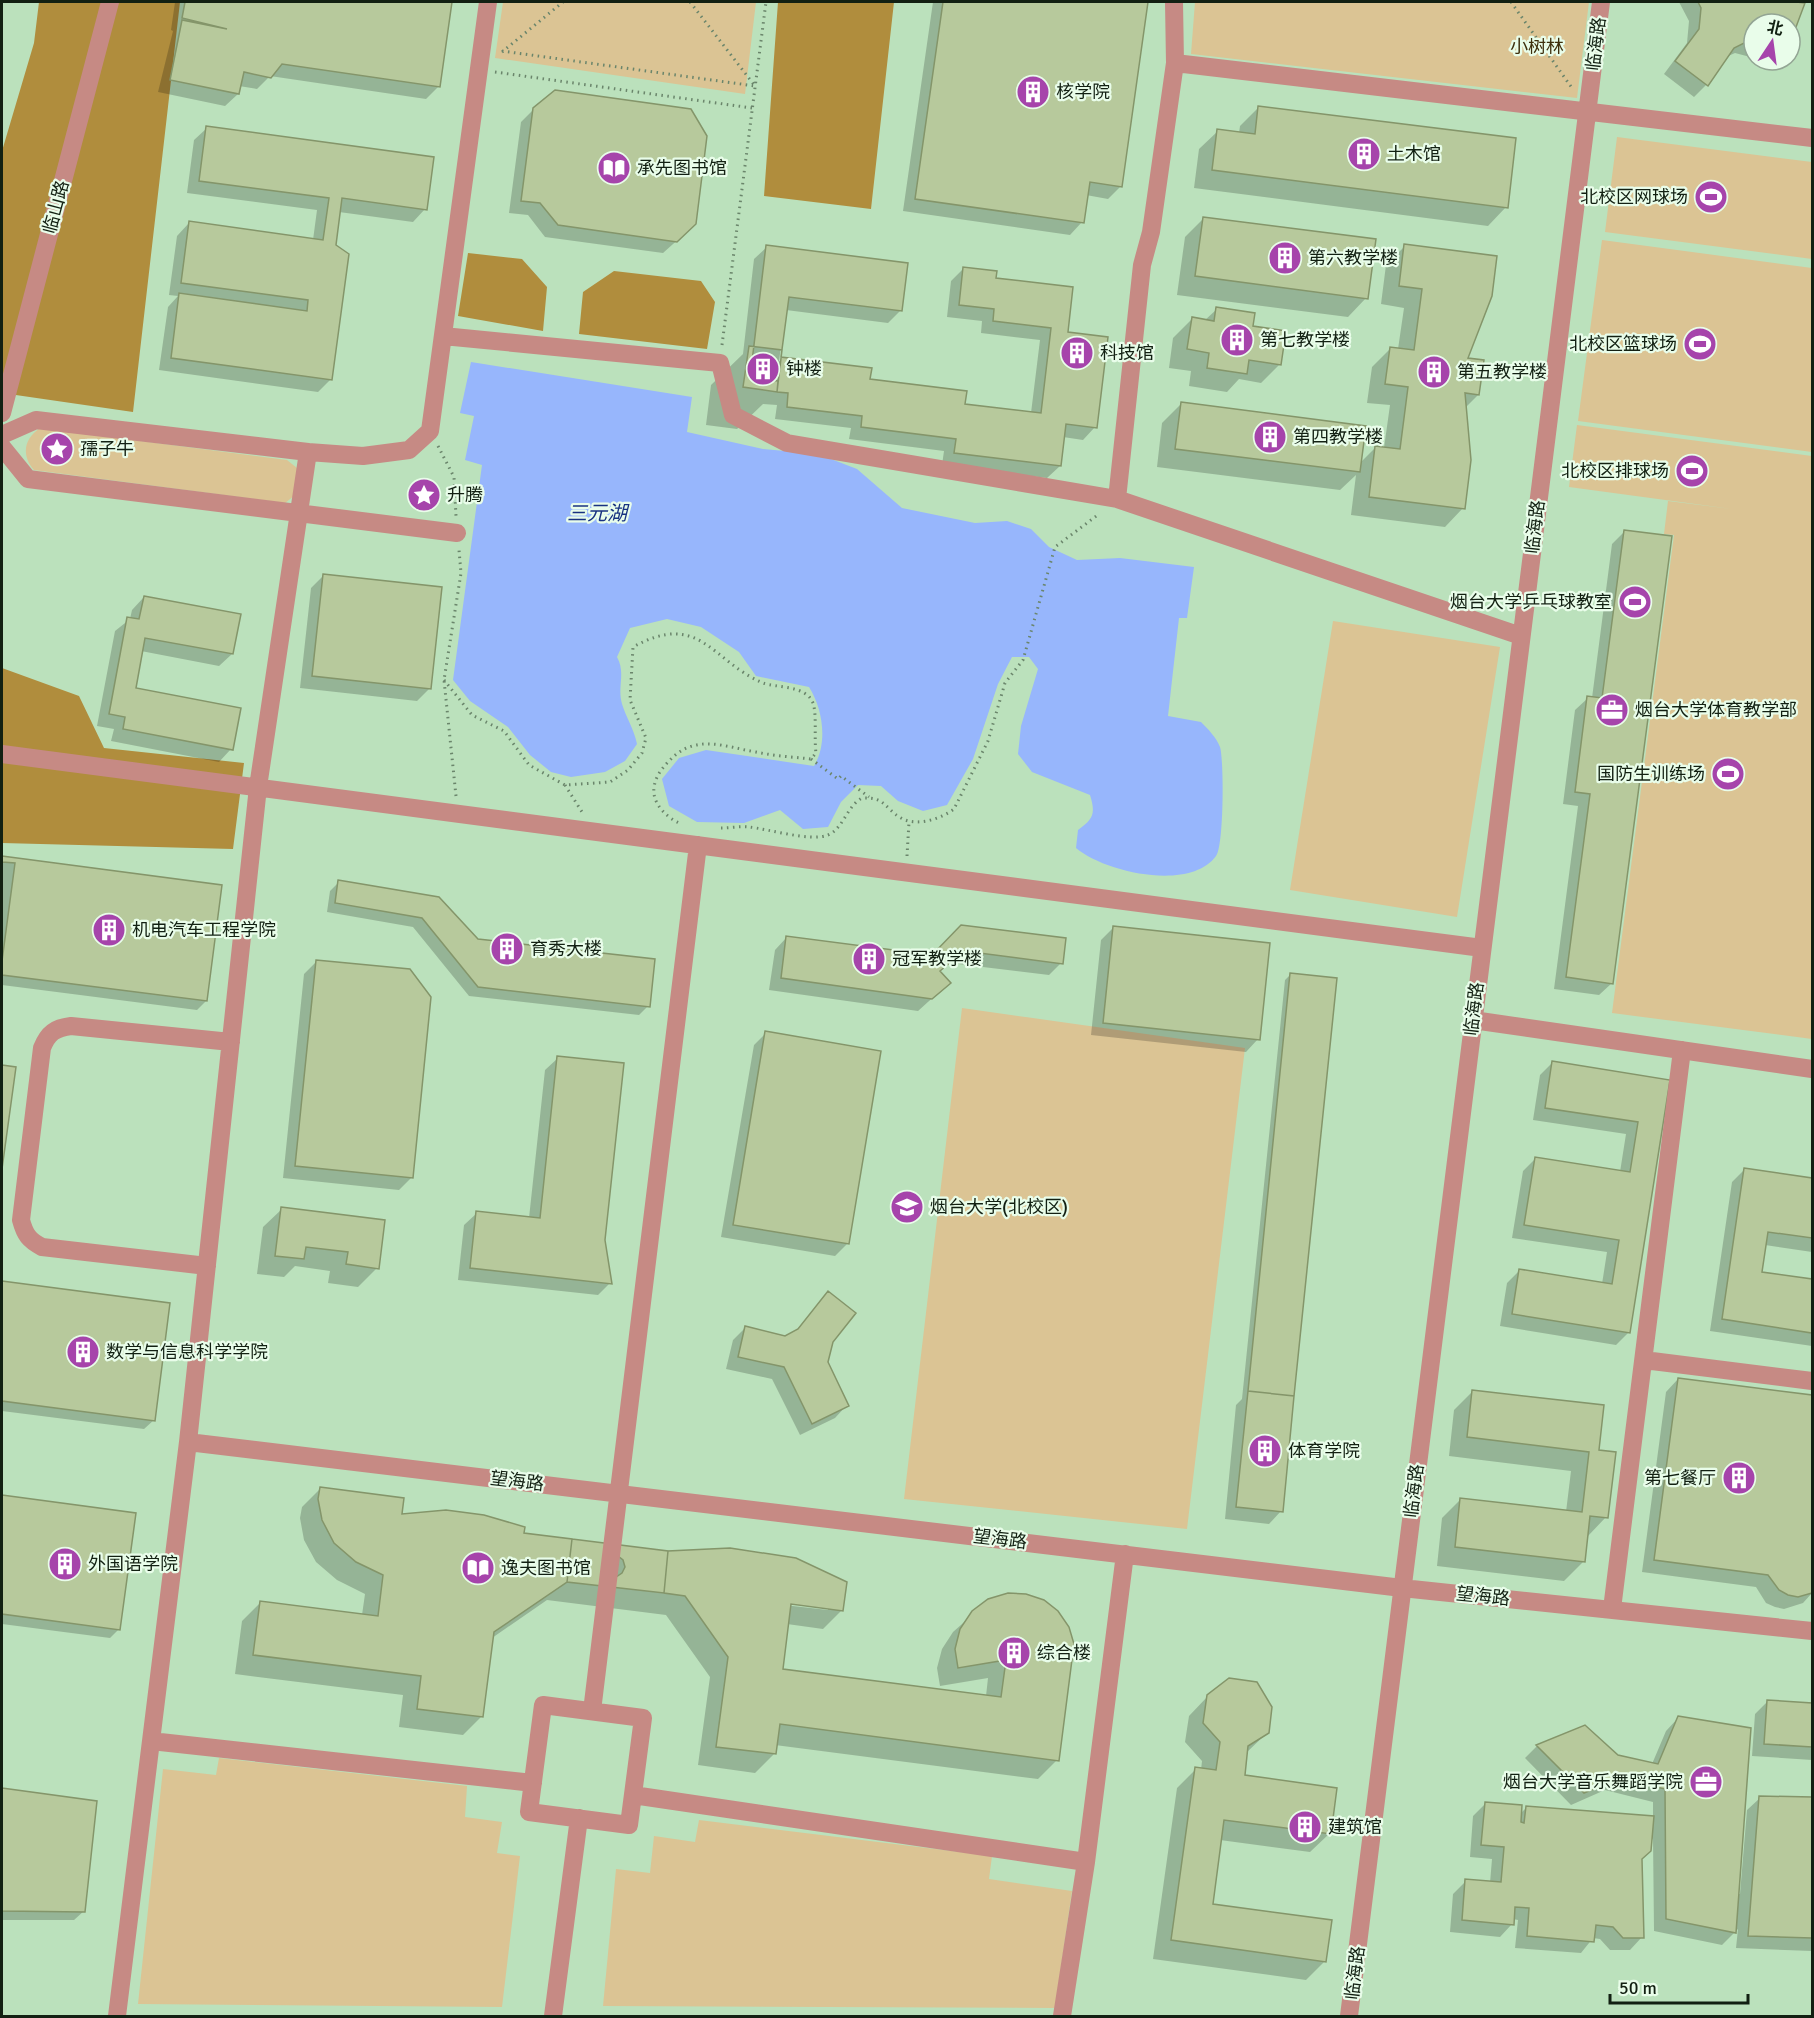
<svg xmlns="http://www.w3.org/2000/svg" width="1814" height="2018" font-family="Signika,'Noto Sans SC',sans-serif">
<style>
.green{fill:#dbc494}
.forest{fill:#b08d3d}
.water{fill:#97b6fc}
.shadow{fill:#0003;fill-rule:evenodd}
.building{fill:#b7c99c;stroke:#84956a;stroke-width:1.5;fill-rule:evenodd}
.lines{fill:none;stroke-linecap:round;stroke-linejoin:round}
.path{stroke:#6a856b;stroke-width:3;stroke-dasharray:1.5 4.5;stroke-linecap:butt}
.minor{stroke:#c68a84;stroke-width:18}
.labels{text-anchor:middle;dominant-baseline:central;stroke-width:4.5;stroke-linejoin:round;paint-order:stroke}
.street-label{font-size:18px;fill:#122012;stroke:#e9fdea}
.park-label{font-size:18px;fill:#3e2f0c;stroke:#e9fdea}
.poi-label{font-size:18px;fill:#122012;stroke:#e9fdea;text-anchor:start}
.water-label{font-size:20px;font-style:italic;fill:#183281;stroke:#e9fdea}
</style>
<rect width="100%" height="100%" fill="#bbe1bc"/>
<path class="green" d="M503 2H756L745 94 495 58Z
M1195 2H1589L1577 98 1191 54Z
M1617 137 1812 162V259L1605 232Z
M1602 240 1812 268V452L1578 421Z
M1577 425 1812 456V1039L1612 1013 1674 535 1664 534 1668 501 1732 509 1569 487Z
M40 428 287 460 297 468 294 496 285 503 34 470C21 455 24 439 40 428Z
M1333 621 1500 647 1457 917 1290 890Z
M962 1008 1245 1048 1187 1529 904 1499Z
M219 1758 467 1786 465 1817 502 1822 497 1853 520 1856 502 2007 138 2004 163 1769 216 1775Z
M699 1820 992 1856 989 1879 1072 1891 1055 2008 603 2006 616 1869 650 1873 654 1836 695 1842Z"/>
<path class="forest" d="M39 2H180L133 412 2 393V151L34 43Z
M778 2H894L871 209 764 196Z
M468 253 522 259 547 287 543 331 458 316Z
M614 271 701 281 715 302 707 349 579 334 583 292Z
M2 668 79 696 104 748 244 763 233 849 2 843Z"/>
<path class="water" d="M471 362 692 397 687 432 763 449 818 454 857 469 902 508 975 523 1007 521 1031 529 1049 547 1077 560 1120 558 1194 567 1187 618H1179L1168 716 1201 722C1208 729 1216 737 1220 747 1224 759 1224 846 1216 856 1190 892 1104 872 1076 848L1078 830C1093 819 1096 814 1090 795L1032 772 1018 754 1021 726 1038 669 1029 657H1012L998 684 973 759 947 805 923 811 898 801 881 786 858 785 841 802 828 827 803 829 780 810 744 823 697 822 669 806 662 779 679 758 706 750 814 766C828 743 823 709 809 687L756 676 739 652 701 627 667 619 630 628 617 657C626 673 617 687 622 704 626 717 634 729 637 744L625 761 605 772 571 777 551 772 530 755 508 727 470 701 453 680 482 465 465 460 474 416 460 413Z"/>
<path class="shadow" d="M175 2H451L439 86 426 99 270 76 257 89 239 86 238 94 225 106 158 92 173 31 171 30Z
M933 2H1146L1121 186 1108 199 1086 195 1082 222 1070 235 903 211Z
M1679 2H1791L1803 4 1790 38V24H1754V58L1735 53 1726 57 1706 85 1694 97 1664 74 1687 43 1689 21Z
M1761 60H1776L1773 63Z
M1259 107 1506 207 1488 226 1194 188 1199 149 1218 131 1239 133 1240 126Z
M534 109 682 236 663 253 545 237 528 215 509 213 521 122Z
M207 128 425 209 413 222 339 212 334 246 331 379 318 392 159 370 168 307 178 296 169 295 177 236 189 223 313 240 317 210 187 193 194 140Z
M1204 218 1366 298 1348 317 1177 295 1185 237Z
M1405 246 1466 359 1478 395 1465 408 1463 508 1445 527 1351 515 1356 475 1340 490 1157 467 1162 423 1181 404 1360 463 1376 447 1384 448 1390 405 1367 403 1372 367 1391 348 1398 349 1404 308 1381 304 1386 265Z
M767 247 901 310 888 323 786 310 779 361 963 405 1031 413 1040 340 981 333 982 321 947 317 951 281 964 268 994 279 1066 333 1095 427 1083 440 1063 437 1060 466 1047 478 942 465 944 451 849 439 851 428 775 419 777 405 763 404 737 429 706 425 711 385 743 354 754 259Z
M1217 309 1252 328 1280 364 1261 383 1239 379 1227 392 1189 386 1191 371 1169 368 1173 338 1192 319 1204 321Z
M1624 532 1612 983 1599 995 1554 989 1578 806 1563 804 1575 710 1588 698H1592L1612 544Z
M323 576 430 688 417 701 300 688 311 588Z
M144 597 232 654 219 666 141 651 134 689 231 749 219 762 111 741 114 729 97 726 115 631 130 619 132 610Z
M2 858 220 886 206 1001 197 1010 2 985Z
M339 882 477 941 648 1006 639 1015 469 996 413 927 327 912 330 891Z
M962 926 1061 963 1049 975 950 963 939 972 949 983 918 1011 769 990 775 950 787 937 932 957Z
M1113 928 1258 1039 1246 1052 1091 1035 1101 940Z
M316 962 412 1177 399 1190 283 1178 304 974Z
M1291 974 1281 1511 1269 1524 1225 1519 1236 1405 1242 1399 1285 980Z
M766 1033 847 1244 835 1256 721 1237 754 1045Z
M558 1058 603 1240 610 1283 598 1295 458 1280 464 1225 477 1213 529 1218 545 1070Z
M1552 1063 1669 1081 1629 1332 1616 1345 1500 1326 1507 1283 1519 1271 1602 1284 1607 1252 1512 1238 1523 1171 1535 1159 1620 1172 1626 1134 1533 1120 1540 1075Z
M2 1067 14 1069 2 1158Z
M1744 1170 1812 1180V1252L1765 1245 1761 1273 1812 1281V1346L1710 1331 1732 1182Z
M282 1209 377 1268 358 1287 328 1283 330 1271 295 1266 284 1277 257 1274 263 1227Z
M2 1282 168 1304 154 1420 144 1429 2 1411Z
M828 1293 832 1341 826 1363 847 1405 835 1418 800 1435 772 1379 726 1369 733 1340 745 1328 785 1337 794 1333Z
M1678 1379 1812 1397V1593L1803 1603 1784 1609 1775 1607 1766 1603 1756 1587 1642 1572 1666 1392Z
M1473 1391 1597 1452 1606 1517 1588 1536 1583 1562 1564 1581 1437 1566 1442 1518 1461 1499 1566 1512 1571 1471 1449 1456 1454 1410Z
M320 1489 401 1516 668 1553 842 1610 823 1629 787 1624 781 1670 986 1696 988 1678 940 1686 937 1668 942 1649 953 1632 989 1600 1057 1760 1038 1779 775 1745 774 1754 755 1773 698 1765 710 1677 666 1615 547 1600 492 1638 482 1716 463 1735 399 1727 403 1695 235 1674 242 1621 261 1602 362 1615 365 1594 337 1580 316 1562 304 1540 300 1518 302 1507ZM784 1602 828 1607V1610L784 1605Z
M2 1497 134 1515 119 1629 110 1638 2 1624Z
M1208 1696 1268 1732 1246 1753 1243 1776 1329 1834 1310 1852 1220 1840 1211 1905 1325 1961 1306 1980 1153 1959 1177 1788 1196 1769 1201 1770 1202 1761 1185 1742 1189 1716Z
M1767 1702 1811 1716 1812 1714V1760L1752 1756 1755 1714Z
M1678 1718 1737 1894H1740L1747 1810 1760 1798 1812 1799V1951L1736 1948 1738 1929 1722 1945 1654 1931 1653 1838 1641 1859 1642 1937 1630 1950H1610L1600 1939 1593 1938 1581 1953 1515 1948 1518 1920 1513 1919 1512 1924 1500 1937 1450 1932 1453 1894 1466 1881 1490 1883 1492 1859 1470 1857 1473 1816 1486 1803 1520 1814 1526 1808 1653 1818V1802L1605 1790 1571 1805 1525 1758 1537 1746 1617 1756 1652 1764 1666 1731Z
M2 1790 96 1803 84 1911 74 1920H2Z"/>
<path class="building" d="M185 2H452L440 87 282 64 271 78 244 72 239 94 170 80 182 20 227 29 182 18Z
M943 2H1148L1122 187 1090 182 1084 223 915 199Z
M1698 2H1796L1805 3 1790 43V24H1754V43L1748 41 1734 48 1708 86 1675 61 1699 29 1701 8Z
M555 90 691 109 707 136 696 224 677 242 558 225 540 203 521 201 533 108Z
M1258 106 1516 138 1508 208 1212 170 1217 129 1255 134Z
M206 126 434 157 427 210 342 198 336 245 349 254 332 380 171 358 179 293 307 311 308 300 181 283 189 221 323 240 329 198 199 181Z
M1203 217 1376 239 1368 299 1195 276Z
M1404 244 1497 256 1492 296 1468 358 1484 360 1479 395 1465 393 1471 460 1465 509 1369 497 1375 446 1400 449 1408 387 1385 384 1390 347 1414 350 1422 289 1399 286Z
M766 245 908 263 902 311 789 297 781 357 872 368 870 379 967 391 965 404 1041 413 1051 328 993 321 994 309 959 305 963 267 997 271 996 278 1073 287 1068 332 1108 337 1097 428 1066 424 1061 466 954 453 956 439 861 427 862 416 787 407 788 393 777 392 778 381 750 378Z
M1216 307 1255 313 1253 326 1286 331 1281 365 1249 360 1247 374 1207 368 1209 353 1187 349 1192 317 1214 321Z
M749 346 782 350 777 392 743 387Z
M1181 402 1366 426 1360 472 1175 449Z
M1624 530 1672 536 1613 984 1566 977 1590 794 1575 792 1587 696 1602 698Z
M323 574 442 587 431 689 312 676Z
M144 596 241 614 233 654 145 638 136 688 241 708 233 750 123 729 125 717 109 714 127 617 139 619Z
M2 856 222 885 207 1001 2 975Z
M2 862 15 863 2 961Z
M338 880 439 897 478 939 655 959 650 1007 478 987 422 918 335 903Z
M961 925 1066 938 1063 964 964 951 940 971 951 983 932 999 781 978 786 936 932 955Z
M1113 926 1270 943 1260 1040 1103 1023Z
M316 960 410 969 431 997 413 1178 295 1166Z
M1290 973 1337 978 1294 1396 1248 1391Z
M765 1031 881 1051 849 1244 733 1225Z
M557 1056 624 1063 605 1240 612 1284 470 1268 476 1211 540 1218Z
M1552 1061 1670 1080 1630 1333 1512 1314 1519 1269 1612 1284 1619 1240 1524 1225 1535 1157 1630 1172 1638 1122 1545 1108Z
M2 1065 16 1067 2 1169Z
M1744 1168 1812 1178V1238L1768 1232 1762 1272 1812 1279V1333L1722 1319Z
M281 1207 385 1220 379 1269 346 1264 348 1252 306 1247 304 1259 275 1256Z
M2 1281 170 1303 155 1421 2 1401Z
M828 1291 856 1313 833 1342 828 1362 849 1406 812 1424 784 1367 738 1357 745 1326 785 1336 798 1329Z
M1678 1378 1812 1395V1593L1798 1597 1788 1595 1779 1590 1768 1575 1654 1560Z
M1472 1390 1604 1405 1599 1450 1616 1452 1608 1518 1590 1516 1585 1562 1455 1547 1460 1498 1582 1512 1589 1452 1467 1437Z
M1248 1391 1294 1396 1283 1512 1236 1507Z
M320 1487 404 1498 402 1514 446 1510 484 1515 525 1527 524 1533 572 1539 567 1582 494 1632 483 1717 417 1709 421 1676 253 1655 260 1601 378 1616 383 1575 356 1562 334 1543 322 1520 318 1499Z
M2 1495 136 1513 120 1630 2 1614Z
M572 1539 668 1551 664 1593 567 1582ZM618 1556 623 1560 625 1567 622 1573 616 1577Z
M730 1548 796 1558 847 1582 843 1611 791 1604 783 1669 1001 1697 1006 1660 958 1668 955 1649 960 1629 972 1611 988 1599 1008 1593 1026 1594 1044 1600 1058 1611 1069 1627 1074 1644 1059 1761 780 1724 776 1754 716 1747 728 1657 685 1596 664 1593 668 1551Z
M1229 1678 1257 1682 1272 1707 1269 1733 1248 1746 1245 1775 1337 1788 1331 1834 1224 1820 1213 1904 1332 1920 1326 1962 1171 1940 1195 1767 1216 1770 1220 1742 1203 1723 1207 1695Z
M1767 1700 1812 1703V1747L1764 1744Z
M1678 1716 1751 1728 1736 1933 1666 1919 1665 1789 1619 1778 1584 1793 1536 1745 1585 1725 1618 1755 1658 1764Z
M2 1788 97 1801 85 1912 2 1911Z
M1759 1796 1812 1797V1938L1748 1936Z
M1485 1802 1522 1805 1521 1822 1524 1823 1526 1806 1654 1816 1651 1851 1642 1859 1644 1938H1623L1613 1927 1596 1925 1594 1942 1527 1936 1529 1908 1515 1907 1514 1925 1462 1920 1465 1879 1501 1882 1504 1847 1481 1845Z"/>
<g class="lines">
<path class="path" d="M690 2 755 86
M1511 2 1572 88
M502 51 755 86
M502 52 563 2
M495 72 752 108
M722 345 766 2
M438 446 454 477 456 516
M444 680 472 715 504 731 529 765 565 785 610 782 628 770 642 753 646 738 630 700 633 647C700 610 711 661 763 683 777 688 806 685 813 703 817 714 814 739 816 753L811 759C793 757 774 756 756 752 725 747 696 733 670 760 662 768 655 777 654 788 652 803 666 817 679 823
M811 759 838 779 841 776 869 797
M565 785 582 812
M456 796 444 680 461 573 459 550
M721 828C730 828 740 826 749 827 769 829 810 842 828 835 843 829 847 806 862 798 886 797 884 808 901 818 916 827 941 819 954 809L988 741 1005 683 1023 660 1055 547 1099 514
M907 856 909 822"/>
<path class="minor" d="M1175 63 1812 138
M443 336 720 363 733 415 787 443 1117 499 1142 265 1151 232 1175 63 1174 2
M2 413 110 2
M2 435 36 420 308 452 363 456 409 450 430 431 488 2
M2 447 28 479 457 533
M1117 499 1521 636
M2 754 1482 948
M1473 1020 1812 1069
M207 1266 42 1247C29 1240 25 1235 21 1220L42 1048C48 1033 55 1028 71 1026L231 1042
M1644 1360 1812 1381
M188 1442 1402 1588 1812 1631
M1612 1609 1682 1050
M543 1705 643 1718 629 1825 529 1812Z
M592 1711 698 845
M151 1741 533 1783
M633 1795 1086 1862
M117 2016 188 1442 258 787 308 452
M553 2016 579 1818
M1062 2016 1086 1862 1125 1554
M1349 2016 1601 2"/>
</g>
<defs>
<g id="building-disc" transform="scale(1.725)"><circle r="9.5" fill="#a644ab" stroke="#e9fdea"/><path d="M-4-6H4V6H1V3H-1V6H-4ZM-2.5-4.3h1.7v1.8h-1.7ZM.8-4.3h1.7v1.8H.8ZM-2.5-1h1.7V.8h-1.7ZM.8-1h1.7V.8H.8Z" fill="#fff"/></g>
<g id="library-disc" transform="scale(1.725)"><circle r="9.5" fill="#a644ab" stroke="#e9fdea"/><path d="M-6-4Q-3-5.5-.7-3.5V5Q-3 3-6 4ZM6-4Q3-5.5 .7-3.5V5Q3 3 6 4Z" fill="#fff"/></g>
<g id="stadium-disc" transform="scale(1.725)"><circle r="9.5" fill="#a644ab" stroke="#e9fdea"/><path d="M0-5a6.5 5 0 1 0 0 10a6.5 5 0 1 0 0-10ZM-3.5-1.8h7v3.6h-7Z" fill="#fff"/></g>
<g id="sight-disc" transform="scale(1.725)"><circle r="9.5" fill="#a644ab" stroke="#e9fdea"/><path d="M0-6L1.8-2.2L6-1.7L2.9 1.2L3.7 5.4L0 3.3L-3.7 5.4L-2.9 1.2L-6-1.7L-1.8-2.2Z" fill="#fff"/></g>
<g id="office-disc" transform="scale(1.725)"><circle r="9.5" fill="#a644ab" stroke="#e9fdea"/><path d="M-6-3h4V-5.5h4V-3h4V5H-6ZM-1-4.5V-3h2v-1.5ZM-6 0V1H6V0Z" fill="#fff"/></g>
<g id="university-disc" transform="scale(1.725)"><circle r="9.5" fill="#a644ab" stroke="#e9fdea"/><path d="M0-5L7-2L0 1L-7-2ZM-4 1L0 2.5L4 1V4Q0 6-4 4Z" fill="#fff"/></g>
</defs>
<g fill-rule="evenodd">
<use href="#building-disc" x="1033" y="92"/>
<use href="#building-disc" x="1364" y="154"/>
<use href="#library-disc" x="614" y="168"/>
<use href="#stadium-disc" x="1711" y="197"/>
<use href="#building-disc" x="1285" y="258"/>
<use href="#building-disc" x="1237" y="340"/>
<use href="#stadium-disc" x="1700" y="344"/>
<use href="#building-disc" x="1077" y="353"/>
<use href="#building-disc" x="763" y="369"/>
<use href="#building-disc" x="1434" y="372"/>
<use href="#building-disc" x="1270" y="437"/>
<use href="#sight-disc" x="57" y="449"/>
<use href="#stadium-disc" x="1692" y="471"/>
<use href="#sight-disc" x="424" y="495"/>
<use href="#stadium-disc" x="1635" y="602"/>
<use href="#office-disc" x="1612" y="710"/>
<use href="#stadium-disc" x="1728" y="774"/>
<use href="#building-disc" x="109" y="930"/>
<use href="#building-disc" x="507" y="949"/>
<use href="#building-disc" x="869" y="959"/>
<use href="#university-disc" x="907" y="1207"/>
<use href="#building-disc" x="83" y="1352"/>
<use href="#building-disc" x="1265" y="1451"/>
<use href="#building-disc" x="1739" y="1478"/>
<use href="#building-disc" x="65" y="1564"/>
<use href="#library-disc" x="478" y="1568"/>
<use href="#building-disc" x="1014" y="1653"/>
<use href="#office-disc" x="1706" y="1782"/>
<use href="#building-disc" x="1305" y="1827"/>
</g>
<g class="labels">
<g class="street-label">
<text transform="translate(1596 44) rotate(-83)">临海路</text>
<text transform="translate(56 207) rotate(-75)">临山路</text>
<text transform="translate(1535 527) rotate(-83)">临海路</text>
<text transform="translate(1474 1009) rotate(-83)">临海路</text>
<text transform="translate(517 1481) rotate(7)">望海路</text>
<text transform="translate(1414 1491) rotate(-83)">临海路</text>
<text transform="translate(1000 1539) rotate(7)">望海路</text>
<text transform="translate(1483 1596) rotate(6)">望海路</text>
<text transform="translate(1355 1973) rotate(-83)">临海路</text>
</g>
<g class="park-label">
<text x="1537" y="47">小树林</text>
</g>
<g class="poi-label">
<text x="1056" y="92">核学院</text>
<text x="1387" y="154">土木馆</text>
<text x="637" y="168">承先图书馆</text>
<text x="1688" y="197" text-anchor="end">北校区网球场</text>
<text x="1308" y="258">第六教学楼</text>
<text x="1260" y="340">第七教学楼</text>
<text x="1677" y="344" text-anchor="end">北校区篮球场</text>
<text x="1100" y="353">科技馆</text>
<text x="786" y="369">钟楼</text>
<text x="1457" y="372">第五教学楼</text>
<text x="1293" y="437">第四教学楼</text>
<text x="80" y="449">孺子牛</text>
<text x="1669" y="471" text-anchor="end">北校区排球场</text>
<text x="447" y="495">升腾</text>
<text x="1612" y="602" text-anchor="end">烟台大学乒乓球教室</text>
<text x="1635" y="710">烟台大学体育教学部</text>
<text x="1705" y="774" text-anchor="end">国防生训练场</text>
<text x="132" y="930">机电汽车工程学院</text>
<text x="530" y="949">育秀大楼</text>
<text x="892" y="959">冠军教学楼</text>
<text x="930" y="1207">烟台大学(北校区)</text>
<text x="106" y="1352">数学与信息科学学院</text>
<text x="1288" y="1451">体育学院</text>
<text x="1716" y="1478" text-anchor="end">第七餐厅</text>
<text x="88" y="1564">外国语学院</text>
<text x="501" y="1568">逸夫图书馆</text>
<text x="1037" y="1653">综合楼</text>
<text x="1683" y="1782" text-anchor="end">烟台大学音乐舞蹈学院</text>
<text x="1328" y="1827">建筑馆</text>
</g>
<g class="water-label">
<text x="597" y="513">三元湖</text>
</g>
</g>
<rect width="1814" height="2018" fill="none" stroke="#122012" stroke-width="6"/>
<g transform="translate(1772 42) rotate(13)"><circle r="28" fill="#e9fdea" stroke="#93a594" stroke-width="1.5"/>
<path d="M0-4.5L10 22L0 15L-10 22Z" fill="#a644ab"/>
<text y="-9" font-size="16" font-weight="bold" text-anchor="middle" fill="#122012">北</text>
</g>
<path d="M1610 1994v9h138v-9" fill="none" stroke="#122012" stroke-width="3"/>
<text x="1619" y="1994" font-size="18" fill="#122012" stroke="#e9fdea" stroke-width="4.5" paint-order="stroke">50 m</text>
</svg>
